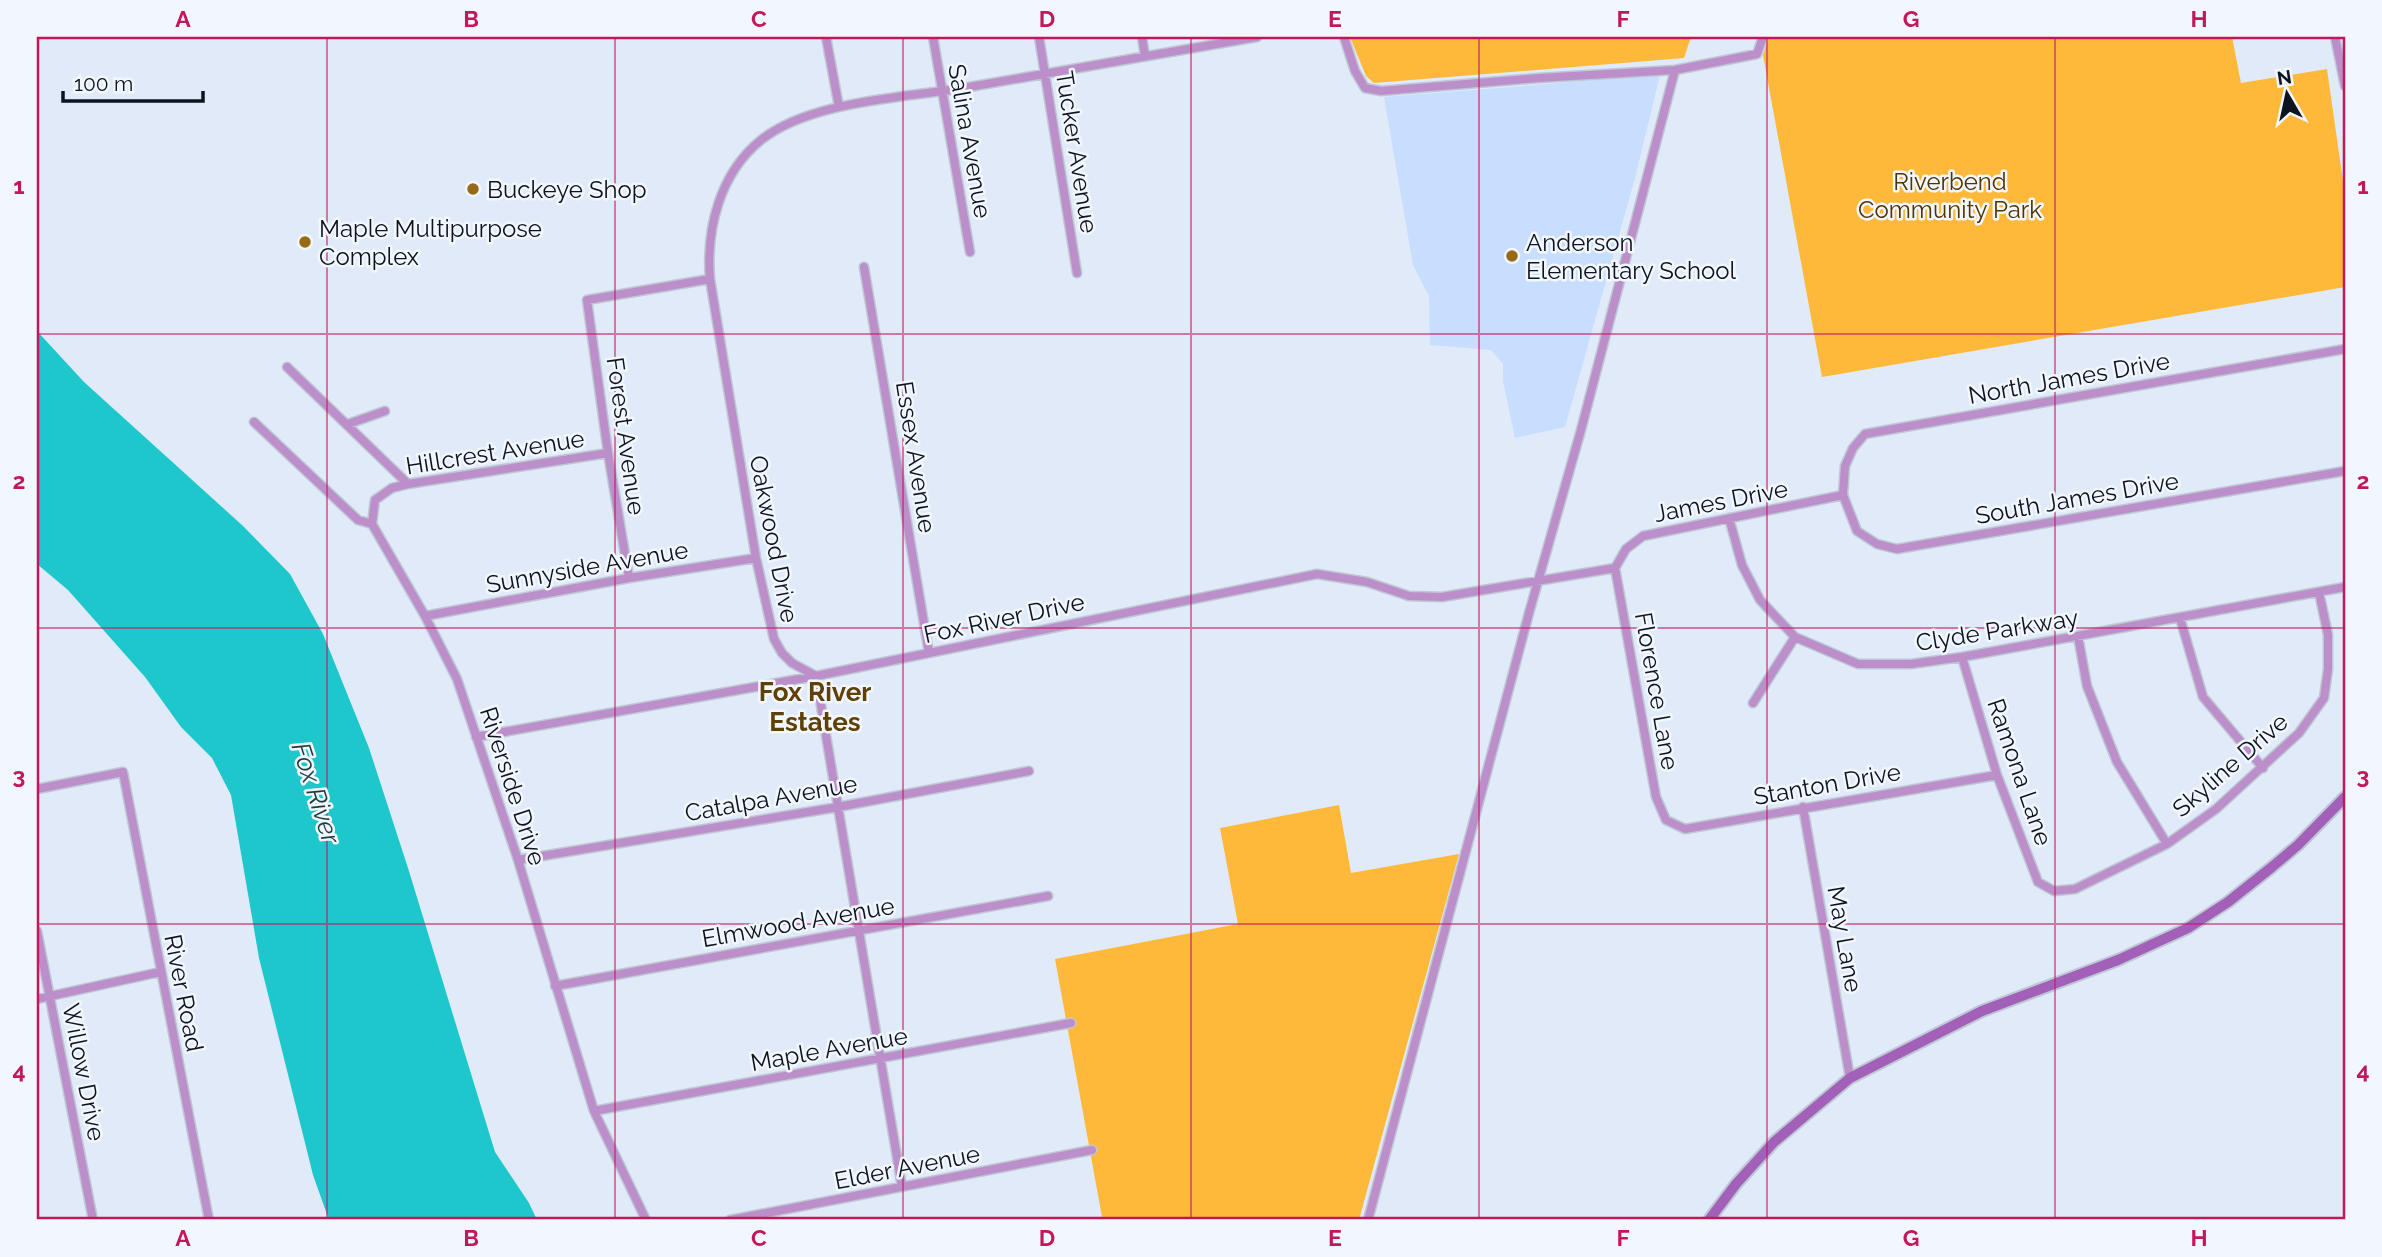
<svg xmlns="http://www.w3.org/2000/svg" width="2382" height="1257" font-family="Raleway,sans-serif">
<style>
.built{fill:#c7defe}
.green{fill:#feb93b}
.water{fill:#1dc7cb}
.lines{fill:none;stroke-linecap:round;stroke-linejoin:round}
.minor-casing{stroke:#bec8d5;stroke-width:11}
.secondary-casing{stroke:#bec8d5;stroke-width:14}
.minor{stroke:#bc8fca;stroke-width:8}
.secondary{stroke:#a360b8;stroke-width:10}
.grid{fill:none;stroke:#c2185b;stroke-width:2;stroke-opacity:0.55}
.poi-dot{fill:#966a17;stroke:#f2f7fe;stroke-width:2.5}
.labels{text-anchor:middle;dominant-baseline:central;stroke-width:5;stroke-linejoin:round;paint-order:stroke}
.street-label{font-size:24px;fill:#0c141f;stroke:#f2f7fe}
.park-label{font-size:24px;fill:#4f3400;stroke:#f2f7fe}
.poi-label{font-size:24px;fill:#0c141f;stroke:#f2f7fe;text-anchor:start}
.neighbourhood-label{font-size:26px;font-weight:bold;fill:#5f4106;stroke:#f2f7fe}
.water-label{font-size:26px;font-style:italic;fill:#1e3d3e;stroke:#f2f7fe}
.neatline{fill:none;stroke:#c2185b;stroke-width:2.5}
.grid-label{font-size:23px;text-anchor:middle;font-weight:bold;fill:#c2185b}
</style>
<rect width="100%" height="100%" fill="#e0eaf8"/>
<path class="built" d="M1660 75 1635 178 1565 427 1515 438 1503 381V364L1491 350 1430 345 1429 296 1413 265 1384 97Z"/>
<path class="green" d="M1350 37H1691L1684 58 1374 83 1366 76Z
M1769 37H2232L2241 83 2327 69 2345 195V287L1822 377 1763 55Z
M1339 805 1351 873 1459 854 1359 1220H1087L1102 1217 1055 959 1238 924 1220 828Z"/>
<path class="water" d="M37 331 84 382 243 526 290 574 323 634 369 748 408 868 495 1152 529 1203 537 1220H329L313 1175 259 958 231 795 212 758 181 727 145 677 68 590 37 564Z"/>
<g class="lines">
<g class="minor-casing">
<path id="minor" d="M826 37 839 107
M933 37 970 252
M1039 37 1077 273
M1142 37 1145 56
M1344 37 1355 71 1365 88 1381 91 1539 78 1675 70 1757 54 1763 37
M2335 37 2345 86
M864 267 929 653
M2345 349 1865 434 1853 448 1845 466 1843 495 1857 531 1877 544 1897 549 2345 471
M287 367 408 484
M254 422 358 520 372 524 425 616 457 679 518 860 594 1111 646 1220
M348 424 385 411
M1729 518 1742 565 1760 600 1795 637 1858 664H1911L1962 657 2345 587
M372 524 375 500 392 488 408 484 608 453
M1615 568 1656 797 1666 820 1685 829 1997 775
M629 578 608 453 587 300 710 279
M425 616 629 578 756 558
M2180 618 2203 697 2263 768
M2078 636 2087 686 2117 762 2167 844
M1962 657 1997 775 2038 882 2054 891 2075 889 2167 844 2216 809 2299 733 2324 698 2328 669V635L2319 592
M1753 703 1795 637
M476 737 816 676 1317 574 1367 582 1409 596 1442 597 1615 568 1626 549 1643 536 1843 495
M37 789 123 772 209 1220
M1803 807 1850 1078
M518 860 838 807 1029 771
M37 931 93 1220
M555 986 1048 896
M37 999 160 972
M594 1111 1071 1023
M902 1187 816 676 792 663 782 653 774 639 756 558 710 279C706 228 720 173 761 140 811 100 907 98 969 87 1065 71 1161 53 1257 37
M730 1220 1092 1150
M1368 1220 1529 613 1581 430 1675 70"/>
</g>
<g class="secondary-casing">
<path id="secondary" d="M1709 1220 1736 1184 1774 1142 1850 1078 1982 1011 2118 960 2188 928 2228 902 2272 867 2298 845 2345 797"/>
</g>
<use href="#minor" class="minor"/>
<use href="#secondary" class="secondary"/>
</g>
<path class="grid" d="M327 37V1220M615 37V1220M903 37V1220M1191 37V1220M1479 37V1220M1767 37V1220M2055 37V1220M37 334H2345M37 628H2345M37 924H2345"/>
<g class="poi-dot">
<circle cx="473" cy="189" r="7"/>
<circle cx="305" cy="242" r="7"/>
<circle cx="1512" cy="256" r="7"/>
</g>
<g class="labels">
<g class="street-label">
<text transform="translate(970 141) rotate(80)">Salina Avenue</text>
<text transform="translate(1077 152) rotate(81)">Tucker Avenue</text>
<text transform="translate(2069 378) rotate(-10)">North James Drive</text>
<text transform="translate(626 436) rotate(82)">Forest Avenue</text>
<text transform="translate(495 452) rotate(-9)">Hillcrest Avenue</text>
<text transform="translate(916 457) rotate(81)">Essex Avenue</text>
<text transform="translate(2077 498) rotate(-10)">South James Drive</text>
<text transform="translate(1721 501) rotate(-11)">James Drive</text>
<text transform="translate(774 539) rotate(79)">Oakwood Drive</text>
<text transform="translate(587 567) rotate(-10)">Sunnyside Avenue</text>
<text transform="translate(1004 618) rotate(-12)">Fox River Drive</text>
<text transform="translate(1997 630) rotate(-9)">Clyde Parkway</text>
<text transform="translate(1657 691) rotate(80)">Florence Lane</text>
<text transform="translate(2230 765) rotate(-41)">Skyline Drive</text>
<text transform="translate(2020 772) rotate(71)">Ramona Lane</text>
<text transform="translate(1827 784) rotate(-10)">Stanton Drive</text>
<text transform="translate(513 786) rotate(72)">Riverside Drive</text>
<text transform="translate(771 798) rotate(-10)">Catalpa Avenue</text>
<text transform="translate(798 922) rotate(-10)">Elmwood Avenue</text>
<text transform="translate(1845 939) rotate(80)">May Lane</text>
<text transform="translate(184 993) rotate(79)">River Road</text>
<text transform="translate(829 1049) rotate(-10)">Maple Avenue</text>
<text transform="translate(84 1072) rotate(79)">Willow Drive</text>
<text transform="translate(907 1167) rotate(-11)">Elder Avenue</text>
</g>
<g class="park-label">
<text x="1950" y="181">Riverbend<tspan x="1950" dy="28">Community Park</tspan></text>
</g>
<g class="poi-label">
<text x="487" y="189">Buckeye Shop</text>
<text x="319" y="228">Maple Multipurpose<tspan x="319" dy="28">Complex</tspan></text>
<text x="1526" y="242">Anderson<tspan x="1526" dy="28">Elementary School</tspan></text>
</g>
<g class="neighbourhood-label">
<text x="815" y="692">Fox River<tspan x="815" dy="30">Estates</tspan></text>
</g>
<g class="water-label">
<text transform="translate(316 793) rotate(72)">Fox River</text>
</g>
</g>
<rect width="2382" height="1257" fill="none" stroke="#f2f7fe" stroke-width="77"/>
<g transform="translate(2287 94) rotate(351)" stroke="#f2f7fe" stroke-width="5" paint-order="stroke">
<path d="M0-5L12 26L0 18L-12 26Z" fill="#0c141f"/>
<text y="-10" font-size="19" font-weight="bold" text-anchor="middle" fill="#0c141f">N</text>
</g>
<path d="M63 91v10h140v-10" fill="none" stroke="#0c141f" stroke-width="3.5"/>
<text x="74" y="91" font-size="21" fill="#0c141f" stroke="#f2f7fe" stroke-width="5" paint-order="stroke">100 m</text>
<rect x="38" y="38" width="2306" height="1180" class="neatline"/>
<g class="grid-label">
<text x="183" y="27">A</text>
<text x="471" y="27">B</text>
<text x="759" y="27">C</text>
<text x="1047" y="27">D</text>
<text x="1335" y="27">E</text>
<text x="1623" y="27">F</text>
<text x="1911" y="27">G</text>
<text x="2199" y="27">H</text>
<text x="19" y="194">1</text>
<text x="2363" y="194">1</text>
<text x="19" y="489">2</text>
<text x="2363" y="489">2</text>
<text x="19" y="784">3</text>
<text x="2363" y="784">3</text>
<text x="19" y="1079">4</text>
<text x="2363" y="1079">4</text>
<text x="183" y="1246">A</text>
<text x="471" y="1246">B</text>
<text x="759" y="1246">C</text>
<text x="1047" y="1246">D</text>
<text x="1335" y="1246">E</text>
<text x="1623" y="1246">F</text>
<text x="1911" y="1246">G</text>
<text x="2199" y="1246">H</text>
</g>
</svg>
